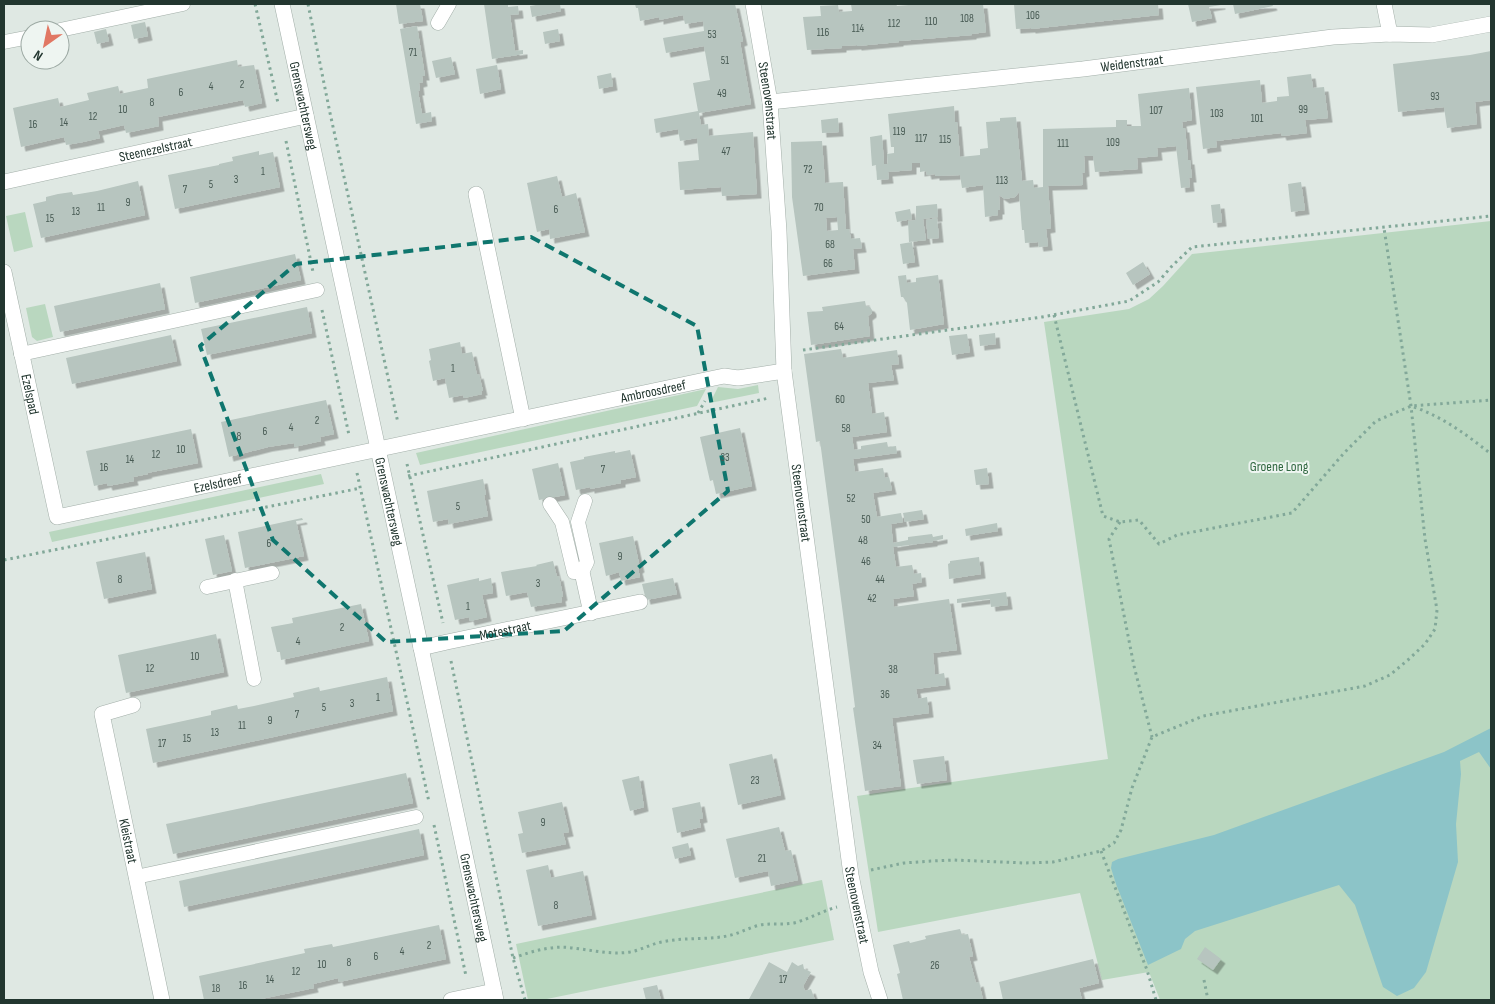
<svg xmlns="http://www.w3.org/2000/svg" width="1495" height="1004" font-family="'Sofia Sans Condensed',sans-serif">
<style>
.green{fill:#b9d7bf}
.water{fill:#8cc4c8}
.building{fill:#b7c5bf;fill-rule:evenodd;filter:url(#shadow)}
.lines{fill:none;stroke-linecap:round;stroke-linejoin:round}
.lane-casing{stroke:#a3afa9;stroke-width:15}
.street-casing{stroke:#a3afa9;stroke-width:16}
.path{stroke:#82a899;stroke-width:3;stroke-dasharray:2.5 4;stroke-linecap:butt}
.lane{stroke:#fff;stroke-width:14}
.street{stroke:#fff;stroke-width:15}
.marked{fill:none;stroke:#0f766e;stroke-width:4;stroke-dasharray:10 6;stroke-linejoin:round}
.labels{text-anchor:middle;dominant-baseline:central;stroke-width:4;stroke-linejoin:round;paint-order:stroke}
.number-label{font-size:11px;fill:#475a53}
.street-label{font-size:14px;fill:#22362f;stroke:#eef5f1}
.park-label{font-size:14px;fill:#316841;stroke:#eef5f1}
</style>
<defs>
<filter id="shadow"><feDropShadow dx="4.5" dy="4.5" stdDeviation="0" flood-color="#0004"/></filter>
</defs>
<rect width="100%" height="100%" fill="#dfe8e3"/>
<path class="green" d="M25 212 33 247 14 252 6 216Z
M1491 221V1000H1160L1149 972 1102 980 1080 893 878 932 857 796 1108 759 1044 322 1129 309 1149 299 1163 286 1192 254Z
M45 304 53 337 37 341 32 337 26 308Z
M758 385 759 393 710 403 718 387 738 389Z
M706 389 697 406 420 465 416 453Z
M321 474 324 484 52 542 49 532Z
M822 880 834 940 542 1000H528L516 944Z"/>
<path class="water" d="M1491 728V769L1479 752 1460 761 1461 774 1456 824 1458 862 1426 972 1414 988 1397 996 1383 987 1355 905 1339 885 1195 931 1185 939 1181 949 1148 965 1116 884 1111 868 1112 862 1118 859 1214 835 1444 752Z"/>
<path class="building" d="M396 4H420L423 21 399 24Z
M484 4H508V7L518 6 519 14 510 15 515 51 523 50V54L492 59Z
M542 4H560L561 11 532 17 530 6Z
M635 4H735L743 41 740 42 751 104 699 113 701 125 708 124 709 136 753 132 757 194 722 196 721 187 680 190 678 162 699 160 697 138 680 141 678 129 656 133 654 119 698 111 693 83 710 80 704 46 666 53 663 38 704 31 703 21 685 24 683 15 659 20V17L640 21 638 8H636Z
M851 4H896L897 6 920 4H983L986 32 972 34V35L899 41V42L857 46V45L842 46V48L807 50 803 17 821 16 820 6 838 5 839 12 852 11Z
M1014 4H1158L1159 15 1031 29V28L1016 29Z
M1188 4H1221V5L1209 7 1212 18 1192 22Z
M1233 4H1272L1273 6 1235 14Z
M145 22 148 36 134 39 131 25Z
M417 26 425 76H422L423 82 419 83 420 91H418L422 114 431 112 432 121 416 124 400 29Z
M106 29 109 41 97 44 94 32Z
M558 29 560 41 545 44 543 32Z
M1491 51V100L1475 102 1477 124 1447 128 1444 107 1398 112 1393 64 1470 55Z
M451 57 455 74 436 78 432 61Z
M237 60 238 67 254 65 262 103 245 107 243 100 158 117 159 126 126 133 124 125 98 131 100 138 83 142 66 145 64 137 21 147 13 108 58 98 60 107 89 100 87 93 118 86 120 94 148 88 147 79Z
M497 65 501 89 480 94 476 69Z
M611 73 613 86 599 89 597 76Z
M1311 74 1313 88 1324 87 1328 118 1305 120 1307 133 1282 136 1281 133 1216 141 1217 147 1203 149 1196 87 1260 80 1262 103 1277 101V97L1289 96 1287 77Z
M1189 88 1192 120 1182 122 1183 128H1185L1188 160H1190L1192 178H1189L1190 187 1181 188 1176 146 1157 148 1158 156 1137 158 1138 169 1095 172 1093 156H1084L1085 172 1082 173 1083 185 1048 186 1051 228 1046 229 1048 246 1039 247 1038 242 1025 243 1024 230H1022L1019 192 1015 197 1005 199 999 195 1000 210H998V215L985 217 983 185 962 188 960 175 935 176V174L927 175 926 171 920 172V163H912V170L888 172 889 179 877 180 876 165 872 166 870 137 882 135 884 164H888L887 154 894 153V147H891L888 114 954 106 955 122H957L960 157 980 155V149L988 148 986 122 1000 121V118L1016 117 1022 181 1033 180 1034 188 1043 187V129L1116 127V120H1127V126H1141L1138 94Z
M838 118 839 132 822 133 821 120Z
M822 141 825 183 843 182 846 229H849L851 239 860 238 862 248 853 249 855 269 803 276 792 197 791 142ZM837 217 838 230 827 231 826 218Z
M259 151V155L273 152 280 187 175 209 168 175 219 165V164L233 161 232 157Z
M557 176 562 197 576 193 585 232 550 239 549 229 537 232 527 183Z
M138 181 145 215 41 238 33 204 46 201V197L58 194 72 192 73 195 97 191Z
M1301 182 1305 210 1291 212 1288 184Z
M937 204 938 217 923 219 926 240 909 242 908 221 916 220V206Z
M1220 204 1222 222 1213 223 1211 205Z
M910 209 912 219 897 222 895 212Z
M937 218 939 238 928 239 926 220Z
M912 242 915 262 903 264 900 244Z
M295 254 301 280 195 303 190 277Z
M1143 262 1150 274 1133 285 1126 273Z
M906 275 907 283 916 282V278L938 275 944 324 910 330 907 303 903 297H901L898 276Z
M160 283 165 309 60 332 54 306Z
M865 301 866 306 870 307 872 310V313L868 316 870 336 811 345 807 312 823 311 822 307Z
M307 307 312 333 207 355 201 329Z
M995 333 996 344 980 346 979 335Z
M967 334 970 352 952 355 949 336Z
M171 335 177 361 72 384 66 358Z
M460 342 462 354 472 352 477 375 479 374 483 391H481L482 394 464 398 463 395 449 398 445 378 433 381 429 361 431 360 429 349Z
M841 349 843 358 897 350 899 364 891 365 894 380 868 383 872 414 884 412 887 432 852 437 854 450 861 449V446L887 442 888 447 896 446 897 453 853 459 855 472 883 468 885 478 889 477 892 490 873 493 877 517 901 513 903 522 891 524 893 543 908 540V537L932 534 933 537 943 535V539L933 541V542L893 547 896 567 912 565 914 574 921 573 922 582 912 584 914 596 893 599 894 607 949 599 957 650 933 653 935 675 944 673 946 685 916 689 918 699 927 697 929 713 892 718 901 786 865 791 853 708 855 707 843 614 820 441 816 442 804 354Z
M326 400 334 434 320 437 321 441 294 447V443L268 447 229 457 221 422Z
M740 428 752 486 716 494 713 480 710 481 700 437Z
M191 429 198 463 147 473 148 474 133 477 134 481 108 486 107 483 94 486 86 451Z
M630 450 636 477 621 480V483L590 489V487L576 490 570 462 584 459V457L615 451V453Z
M558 463 565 495 539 500 532 469Z
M987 468 989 484 976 485 974 470Z
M483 479 486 495H484L488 516 449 524 448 519 433 522 427 491Z
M922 510 924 519 905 522 903 513Z
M302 518 303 520 296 521 304 556 245 568 238 532Z
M997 523 998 531 966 536 965 529Z
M224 535 232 571 213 575 205 539Z
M633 536 640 568 638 569 640 577 621 581 619 572 606 576 599 543Z
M145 552 152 589 104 599 96 562Z
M979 557 981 574 949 579 948 564 950 563V561Z
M553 561 557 577 559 576 563 596 561 597 562 602 531 607 527 592 506 596 501 572 537 566 536 565Z
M479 578V581L491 578 493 593 482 595 487 617 470 621 469 617 455 620 447 585Z
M673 578 677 594 646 600 642 584Z
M1006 592 1008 605 991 607 990 599 957 603V599Z
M361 604 369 641 281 660 280 652H277L271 627 293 623 292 618Z
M216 634 224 672 126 693 118 655Z
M387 677 393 711 153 763 146 729 211 715V711L237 705 238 709 254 706 294 697 293 693 319 687 320 691Z
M772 754 781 795 738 805 729 764Z
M944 756 947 780 917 784 913 760Z
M406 773 413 803 173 854 166 824Z
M639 776 644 807 630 811 622 780Z
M562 802 569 832 563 833 566 844 522 853 518 834 523 833 518 812Z
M700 802 703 818 699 819 701 827 677 833 672 808Z
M779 827 785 851 791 850 798 880 771 886 768 871 735 878 726 839Z
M419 829 424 855 184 907 179 881Z
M688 843 691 855 675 859 672 847Z
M548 865 551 878 583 871 592 915 538 926 526 870Z
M439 925 446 959 339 982 338 978 313 984 314 988 256 1000H204L199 976 305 953 304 949 332 944 333 947Z
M960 929 962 935 968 934 973 956 969 957 976 983 979 982 983 1000H903L897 974 900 973 893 945 909 941 910 943 926 939 925 936Z
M1205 947 1221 959 1213 970 1197 959Z
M1093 959 1099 983 1079 988 1082 1000H1003L999 982Z
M769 962 787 972 792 962 798 966 803 964 804 969 811 972 803 986 805 991 811 989 815 1000H753L749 999Z
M657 985 661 1000H646L643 988Z"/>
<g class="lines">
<g class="lane-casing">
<path id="lane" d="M438 23 449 4
M60 30 183 4
M4 42 30 37
M21 354 317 290
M550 504 562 522 574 572H582L587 562 578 522 585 501
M235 580 254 679
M207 587 272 573
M136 877 416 817"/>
</g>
<g class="street-casing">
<g id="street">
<path id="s1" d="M282 4 421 648 496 1000"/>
<path id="s2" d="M753 4 770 102 779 231 784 371 851 875 871 972 880 1000"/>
<path d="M1384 4 1390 34"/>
<path id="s3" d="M770 102 1083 69 1333 37 1390 34 1431 35 1491 24"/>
<path id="s4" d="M4 182 306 116"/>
<path d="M476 194 523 419"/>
<path id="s5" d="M4 272 57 517 724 376 738 378 784 371"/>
<path d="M582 572 591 613"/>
<path id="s6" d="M421 648 447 642 640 602"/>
<path id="s7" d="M133 705 102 714 162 1000"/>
<path d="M451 1000 494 991"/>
</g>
</g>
<path class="path" d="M255 4 278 103
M308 4 330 113 398 423
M286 141 313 272
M322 310 349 435
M1054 315 1103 516 1120 522 1139 520 1159 544 1177 535 1292 513 1344 453 1376 421 1411 406 1491 400
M803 350 1042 317 1129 301 1158 282 1172 266 1192 247 1491 216
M1414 407C1443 417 1467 435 1491 454
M698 413 705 401
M407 464 443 623
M357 473 429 802
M408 476 769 398
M1120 522 1109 539 1134 666 1152 737
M4 560 361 488
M451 661 513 958 525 1000
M434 825 466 976
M1101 851 1147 970 1156 1000
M871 870 904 863 931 861 954 860 1025 863 1053 862 1101 851 1114 843 1121 830 1132 788 1152 737 1203 716 1365 686 1390 675 1409 659 1425 644 1435 629 1437 610 1425 539 1411 406 1384 228
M513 958C533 951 552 945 573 948 592 950 610 955 630 952 641 950 651 944 662 942 684 937 706 940 727 936 738 934 748 928 760 925 771 923 782 925 794 923 809 919 822 911 837 907
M1204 980 1208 1000"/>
<use href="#lane" class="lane"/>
<use href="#street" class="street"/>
</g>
<path class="marked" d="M531 237 697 326 728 491 564 631 386 642 273 540 200 346 296 264Z"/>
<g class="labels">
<g class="number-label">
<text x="1033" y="15">106</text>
<text x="967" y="18">108</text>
<text x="931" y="21">110</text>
<text x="894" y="23">112</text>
<text x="858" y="28">114</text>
<text x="823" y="32">116</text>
<text x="712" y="34">53</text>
<text x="413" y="52">71</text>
<text x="725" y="60">51</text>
<text x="242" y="84">2</text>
<text x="211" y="86">4</text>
<text x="181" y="92">6</text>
<text x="722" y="93">49</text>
<text x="1435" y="96">93</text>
<text x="152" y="102">8</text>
<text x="123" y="109">10</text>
<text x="1303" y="109">99</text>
<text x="1156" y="110">107</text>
<text x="1217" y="113">103</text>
<text x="93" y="116">12</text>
<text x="1257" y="118">101</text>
<text x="64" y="122">14</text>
<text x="33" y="124">16</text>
<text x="899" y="131">119</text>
<text x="921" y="138">117</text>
<text x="945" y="139">115</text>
<text x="1113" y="142">109</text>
<text x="1063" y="143">111</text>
<text x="726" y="151">47</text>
<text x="808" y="169">72</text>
<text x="263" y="171">1</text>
<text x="236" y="179">3</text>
<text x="1002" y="180">113</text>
<text x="211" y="184">5</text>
<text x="185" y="189">7</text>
<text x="128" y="202">9</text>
<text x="101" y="207">11</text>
<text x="819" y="207">70</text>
<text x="556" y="209">6</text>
<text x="76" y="211">13</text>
<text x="50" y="218">15</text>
<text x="830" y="244">68</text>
<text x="828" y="263">66</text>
<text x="839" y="326">64</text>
<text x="453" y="368">1</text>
<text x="840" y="399">60</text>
<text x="317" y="420">2</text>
<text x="291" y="427">4</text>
<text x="846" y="428">58</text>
<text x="265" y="431">6</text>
<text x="239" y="436">8</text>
<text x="181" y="449">10</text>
<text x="156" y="454">12</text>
<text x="725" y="457">33</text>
<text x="130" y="459">14</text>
<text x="104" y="467">16</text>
<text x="603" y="469">7</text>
<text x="851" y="498">52</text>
<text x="458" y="506">5</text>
<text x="866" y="519">50</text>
<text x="863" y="540">48</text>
<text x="269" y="543">6</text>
<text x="620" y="556">9</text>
<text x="866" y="561">46</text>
<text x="120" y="579">8</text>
<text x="880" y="579">44</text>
<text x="538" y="583">3</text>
<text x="872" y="598">42</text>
<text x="468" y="606">1</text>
<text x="342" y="627">2</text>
<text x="298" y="641">4</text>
<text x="195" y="656">10</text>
<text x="150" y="668">12</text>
<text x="893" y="669">38</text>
<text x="885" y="694">36</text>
<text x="378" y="697">1</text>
<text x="352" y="703">3</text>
<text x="324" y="707">5</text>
<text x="297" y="714">7</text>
<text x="270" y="720">9</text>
<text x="242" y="725">11</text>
<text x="215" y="732">13</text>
<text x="187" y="738">15</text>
<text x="162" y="743">17</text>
<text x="877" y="745">34</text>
<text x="755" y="780">23</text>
<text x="543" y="822">9</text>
<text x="762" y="858">21</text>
<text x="556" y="905">8</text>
<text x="429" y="945">2</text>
<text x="402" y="951">4</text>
<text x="376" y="956">6</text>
<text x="349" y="962">8</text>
<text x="322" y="964">10</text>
<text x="935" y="965">26</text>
<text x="296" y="971">12</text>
<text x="270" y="979">14</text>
<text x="783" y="979">17</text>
<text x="243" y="985">16</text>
<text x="216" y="988">18</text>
</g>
<g class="street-label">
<text stroke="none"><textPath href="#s3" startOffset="364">Weidenstraat</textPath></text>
<text stroke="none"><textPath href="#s2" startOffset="98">Steenovenstraat</textPath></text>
<text stroke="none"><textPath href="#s1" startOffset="104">Grenswachtersweg</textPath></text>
<text stroke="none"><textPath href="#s4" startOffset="155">Steenezelstraat</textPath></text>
<text stroke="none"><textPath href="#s5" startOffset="860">Ambroosdreef</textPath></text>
<text stroke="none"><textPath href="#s5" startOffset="125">Ezelspad</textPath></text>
<text stroke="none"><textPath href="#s5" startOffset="415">Ezelsdreef</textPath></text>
<text stroke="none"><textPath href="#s1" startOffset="509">Grenswachtersweg</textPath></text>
<text stroke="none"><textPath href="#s2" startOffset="502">Steenovenstraat</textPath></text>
<text stroke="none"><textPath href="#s6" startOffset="86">Motestraat</textPath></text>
<text stroke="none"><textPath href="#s7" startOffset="162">Kleistraat</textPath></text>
<text stroke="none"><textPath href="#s1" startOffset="914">Grenswachtersweg</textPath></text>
<text stroke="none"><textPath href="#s2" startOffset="908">Steenovenstraat</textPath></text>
</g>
<g class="park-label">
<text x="1279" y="466">Groene Long</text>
</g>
</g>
<rect width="1495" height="1004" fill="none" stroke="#22362f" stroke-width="10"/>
<g transform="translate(45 45) rotate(213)"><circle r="24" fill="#eef5f1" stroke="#9ca9a3"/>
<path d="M0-4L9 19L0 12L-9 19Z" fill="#e17763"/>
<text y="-8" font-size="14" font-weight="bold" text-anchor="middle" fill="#22362f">N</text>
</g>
</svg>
